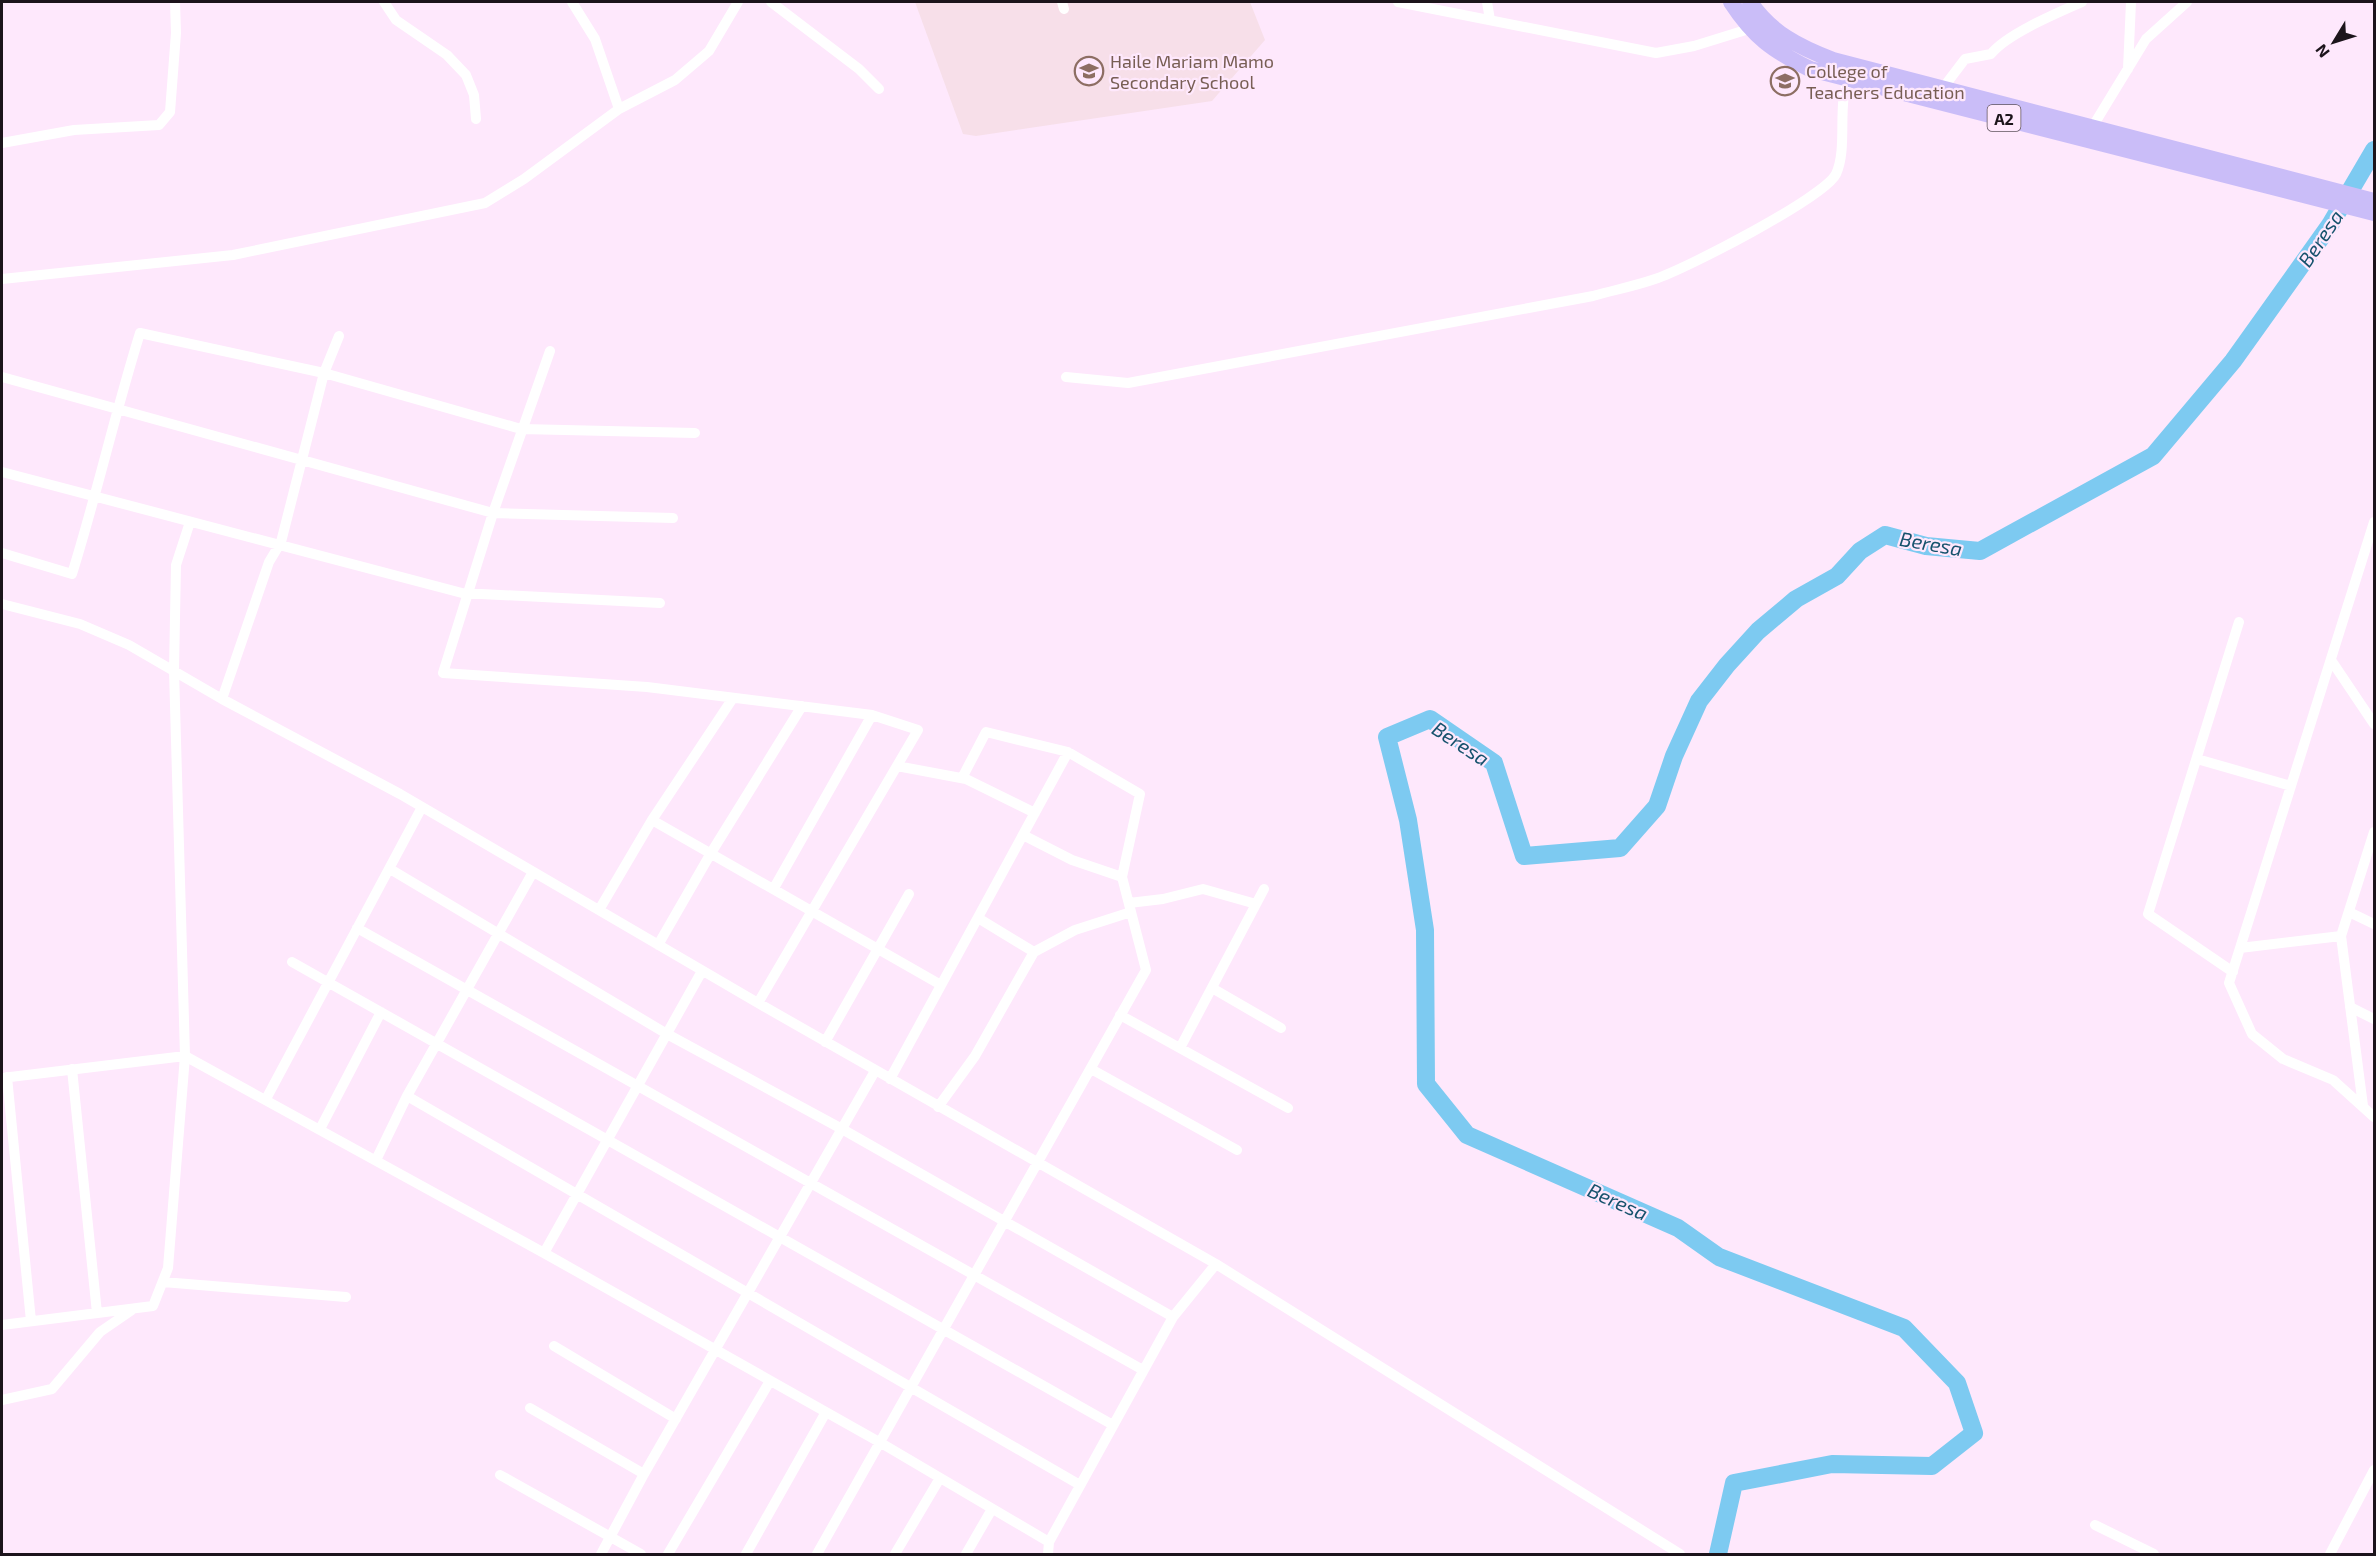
<svg xmlns="http://www.w3.org/2000/svg" width="2376" height="1556" font-family="'Exo 2',sans-serif">
<style>
.education{fill:#f7dfe9}
.lines{fill:none;stroke-linecap:round;stroke-linejoin:round}
.river{stroke:#7dcaf1;stroke-width:18}
.minor{stroke:#fff;stroke-width:10}
.highway{stroke:#cabdf8;stroke-width:16}
.labels{text-anchor:middle;dominant-baseline:central;stroke-width:4.5;stroke-linejoin:round;paint-order:stroke}
.shield{fill:#fee8fc;stroke:#60545e;stroke-width:1.5}
.shield-label{font-size:16px;font-weight:bold;fill:#1c141b}
.education-label{font-size:18px;fill:#785e54;stroke:#fee8fc;text-anchor:start}
.water-label{font-size:20px;font-style:italic;fill:#16526d;stroke:#fee8fc}
</style>
<rect width="100%" height="100%" fill="#fee8fc"/>
<path class="education" d="M915 2H1250L1265 40 1212 101 976 136 963 134Z"/>
<g class="lines">
<path class="river" d="M1718 1554 1734 1483 1832 1464 1932 1466 1974 1433 1957 1383 1904 1328 1719 1257 1678 1228 1467 1135 1426 1084 1425 930 1408 820 1387 737 1430 719 1494 763 1524 856 1620 848 1657 806 1674 756 1699 701 1727 665 1758 631 1796 599 1837 576 1860 551 1885 535 1926 546 1980 551 2153 456 2233 361 2330 225 2374 150"/>
<path class="minor" d="M384 2 396 20 447 55 466 75 474 95 476 119
M572 2 595 39 619 109
M771 2 859 69 879 89
M1062 2 1064 9
M1398 2 1656 53 1694 46 1749 29
M1487 2 1490 20
M2128 69 2131 2
M1943 88 1965 59 1991 54C2007 34 2057 13 2082 2
M2093 134V126L2146 39 2187 2
M2 143 74 130 159 125 170 112 176 33 175 2
M2 279 233 255 485 203 524 179 619 109 675 80 709 51 738 2
M550 351 493 513 443 673 647 687 872 715
M2 377 493 513 673 518
M1066 377 1128 383 1593 296C1614 290 1635 286 1655 279 1684 270 1825 197 1836 174 1849 146 1835 99 1851 76
M2 472 462 593 660 603
M2374 522 2229 983 2252 1034 2283 1059 2333 1080 2374 1117
M2 553 72 574C97 494 115 413 140 333L324 373 521 429 695 433
M2 604 80 624 129 645 222 699 400 794 758 1003 1216 1264 1680 1554
M2331 660 2374 724
M222 699 269 562 281 542 324 373 339 336
M2197 759 2291 786
M897 766 966 779 1035 813
M962 778 986 732 1068 752
M652 820 941 985
M1023 835 1072 860 1122 877
M390 869 667 1034 842 1129 1173 1317
M1129 903 1163 899 1203 889 1256 904
M599 910 652 820 733 698
M2349 912 2374 924
M357 928 1143 1370
M658 945 711 853 802 706
M2240 948 2341 936
M1034 952 1075 930 1131 912
M292 962 1113 1425
M2233 972 2148 914 2239 622
M1212 988 1281 1028
M758 1003 918 730 872 715 774 888
M2350 1007 2374 1019
M1120 1015 1288 1108
M825 1042 909 894
M1180 1048 1264 889
M72 1069 97 1313
M1091 1069 1237 1150
M7 1077 31 1321
M2 1078 185 1056 544 1253 881 1443 1049 1542 1173 1317 1216 1264
M407 1096 1080 1485
M266 1099 422 807
M2363 1106 2341 936 2374 832
M938 1107 975 1056 1034 952 978 918
M320 1129 381 1012
M376 1160 407 1096 533 872
M544 1253 702 971
M163 1282 346 1297
M2 1325 153 1306 168 1268 185 1056 174 670 176 565 190 522
M554 1346 676 1419
M2 1400 52 1389 100 1332 132 1310
M530 1408 644 1474
M500 1475 641 1554
M2095 1525 2154 1554
M601 1554 644 1474 875 1071
M668 1554 770 1381
M746 1554 826 1412
M817 1554 1146 970 1122 877 1140 794 1068 752 890 1079
M895 1554 940 1478
M966 1554 992 1509
M1048 1554 1049 1542
M2330 1554 2374 1470"/>
<path class="highway" d="M1731 2C1754 37 1772 50 1810 69L2374 213
M1750 2C1771 33 1799 47 1833 60L2374 201"/>
</g>
<defs>
<g id="school-ring" transform="scale(1.5)"><circle r="9.5" fill="#fee8fc" stroke="#8d6e63" stroke-width="1.5"/><path d="M0-5L7-2L0 1L-7-2ZM-4 1L0 2.5L4 1V4Q0 6-4 4Z" fill="#8d6e63"/></g>
<g id="university-ring" transform="scale(1.5)"><circle r="9.5" fill="#fee8fc" stroke="#8d6e63" stroke-width="1.5"/><path d="M0-5L7-2L0 1L-7-2ZM-4 1L0 2.5L4 1V4Q0 6-4 4Z" fill="#8d6e63"/></g>
</defs>
<g fill-rule="evenodd">
<use href="#school-ring" x="1089" y="71"/>
<use href="#university-ring" x="1785" y="81"/>
</g>
<g class="labels">
<rect class="shield" x="1987.5" y="105" width="33" height="26" rx="4.5"/>
<g class="shield-label">
<text x="2004" y="118">A2</text>
</g>
<g class="education-label">
<text x="1110" y="61">Haile Mariam Mamo<tspan x="1110" dy="21">Secondary School</tspan></text>
<text x="1806" y="71">College of<tspan x="1806" dy="21">Teachers Education</tspan></text>
</g>
<g class="water-label">
<text transform="translate(2320 238) rotate(-56)">Beresa</text>
<text transform="translate(1931 543) rotate(10)">Beresa</text>
<text transform="translate(1461 743) rotate(33)">Beresa</text>
<text transform="translate(1618 1201) rotate(24)">Beresa</text>
</g>
</g>
<rect width="2376" height="1556" fill="none" stroke="#1c141b" stroke-width="6"/>
<g transform="translate(2334 42) rotate(232)" stroke="#fee8fc" stroke-width="4.5" paint-order="stroke">
<path d="M0-4.5L10 22L0 15L-10 22Z" fill="#1c141b"/>
<text y="-9" font-size="16" font-weight="bold" text-anchor="middle" fill="#1c141b">N</text>
</g>
</svg>
